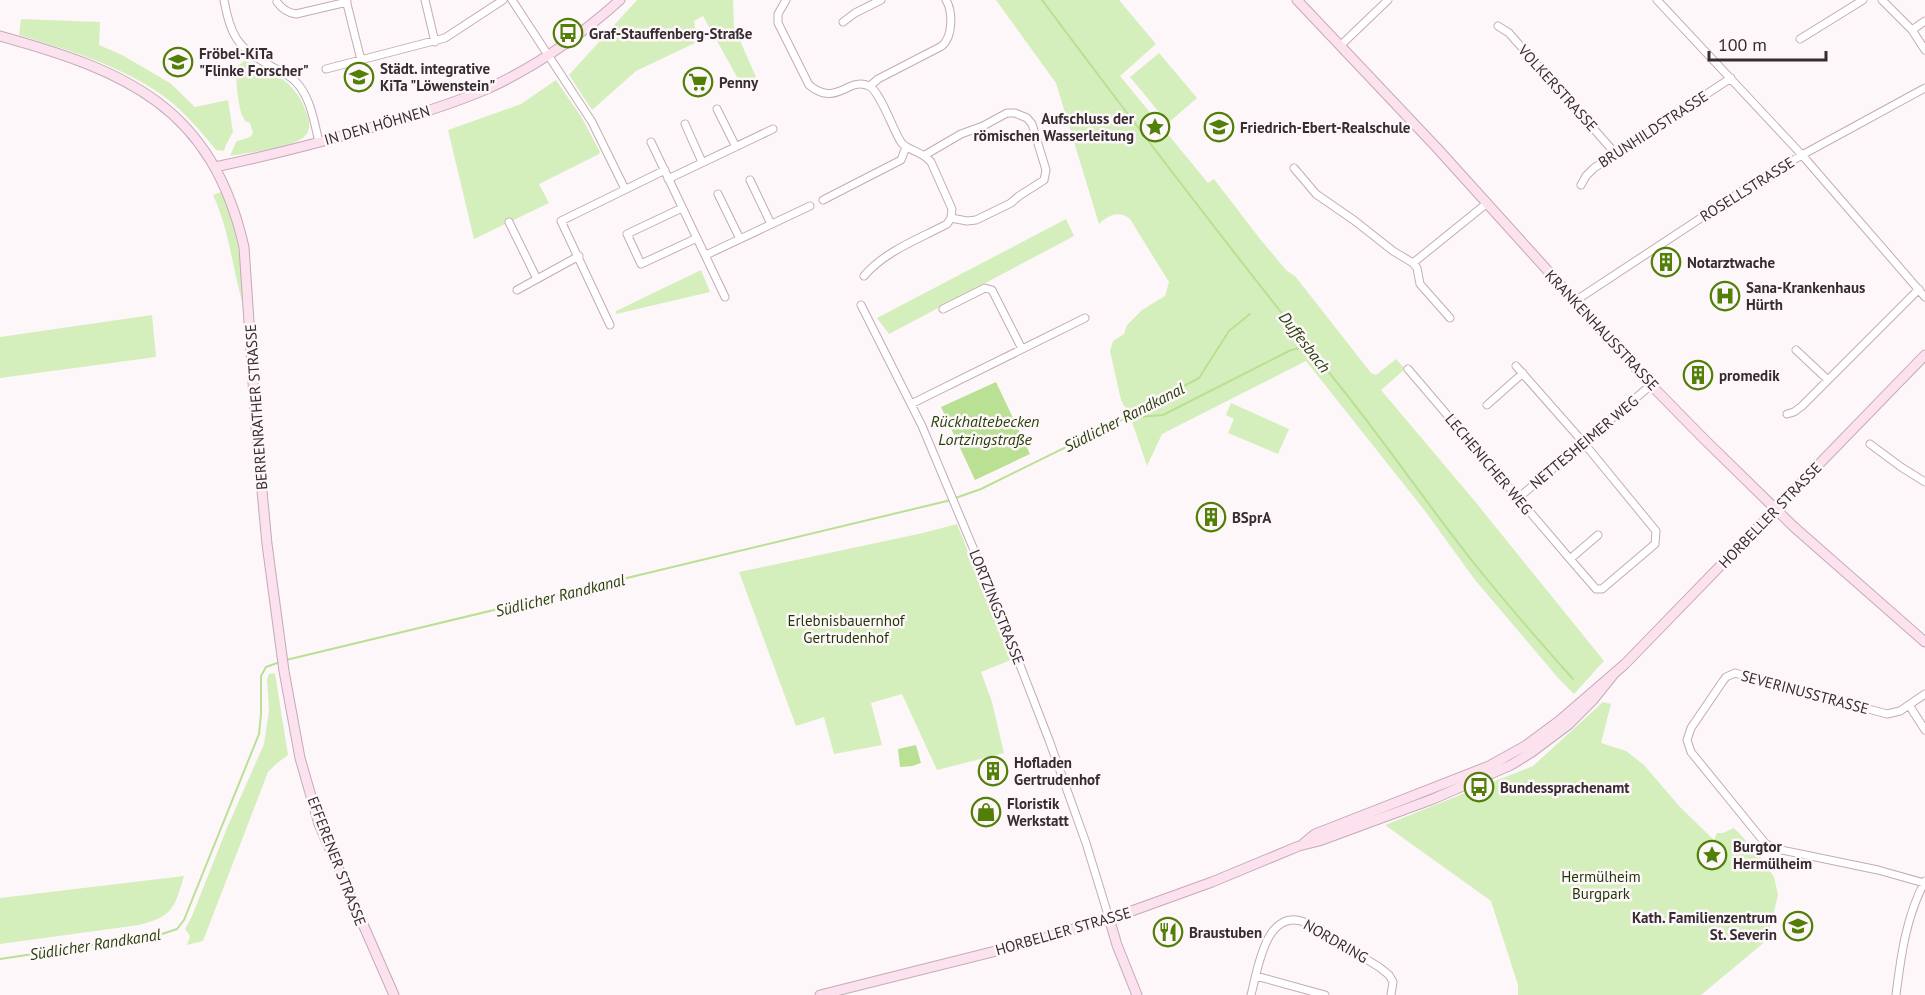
<svg xmlns="http://www.w3.org/2000/svg" width="1925" height="995" font-family="'PT Sans',sans-serif">
<style>
.green{fill:#d4efbc}
.water{fill:#b9e093}
.lines{fill:none;stroke-linecap:round;stroke-linejoin:round}
.stream{stroke:#b9e093;stroke-width:2}
.street-casing{stroke:#c5aab6;stroke-width:9}
.secondary-casing{stroke:#c5aab6;stroke-width:11}
.street{stroke:#fff;stroke-width:7}
.secondary{stroke:#fce1ee;stroke-width:9}
.labels{text-anchor:middle;dominant-baseline:central;stroke-width:5;stroke-linejoin:round;paint-order:stroke}
.poi-label{font-size:15px;font-weight:bold;fill:#372c31;stroke:#fdf7fa;text-anchor:start}
.street-label{font-size:15px;fill:#372c31;stroke:#fdf7fa}
.park-label{font-size:15px;fill:#1f3600;stroke:#fdf7fa}
.water-label{font-size:16px;font-style:italic;fill:#29410a;stroke:#fdf7fa}
</style>
<rect width="100%" height="100%" fill="#fdf7fa"/>
<path class="green" d="M637 0H733L734 27 756 77 741 84 703 16 694 21 697 42 636 71 592 110 569 75Z
M996 0H1119L1156 44 1120 76 1208 183 1214 179 1260 239 1287 271 1295 276 1371 373 1376 375 1396 359 1405 369 1381 390 1473 499 1604 661 1574 694 1559 679 1475 580 1425 511 1306 361 1162 434 1147 466 1130 416 1121 400 1110 351 1113 341 1124 334 1127 325 1142 310 1165 296 1169 282 1130 219C1118 210 1109 215 1099 224L1056 83Z
M21 19 100 22 99 45 122 55 170 83 195 107 228 100 233 132 226 145 224 151 216 150C204 135 192 121 178 108 136 70 72 51 19 35Z
M1159 53 1197 98 1168 123 1130 77Z
M244 61C250 61 255 64 261 67 284 77 299 90 307 114 310 122 311 130 305 136 293 148 246 153 230 156L236 142C242 138 250 140 253 133L250 123C246 121 245 122 243 117 238 108 235 77 237 67Z
M556 80 582 118 600 152 599 154 539 184 549 203 474 239 448 130 521 104Z
M221 192C237 227 242 264 245 301H242C232 266 229 229 213 195Z
M1066 219 1074 236 889 334 877 318Z
M701 270 710 292 616 314V311Z
M152 315 156 357 0 378V337Z
M1231 403 1289 429 1278 454 1228 433 1234 419 1226 415Z
M957 524 1011 660 981 672 992 702 1004 753 937 770 902 694 871 703 882 745 834 754 824 717 796 726 739 572 923 533Z
M275 673 288 755 276 764 268 772 203 941 187 945 190 936 185 929 192 916 227 828 264 744 269 711 267 679 269 674Z
M1603 702 1611 704 1601 743 1626 751 1644 765 1680 807 1714 840 1717 833H1723L1734 828 1757 852 1774 877 1778 895 1767 940 1701 995H1518V985L1491 901 1385 825 1533 766Z
M184 876C174 909 173 916 139 925L0 944V898Z"/>
<path class="water" d="M996 382 1030 454 975 480 941 407Z
M916 745 921 763 912 766 900 767 898 749Z"/>
<g class="lines">
<path class="stream" d="M1042 0C1139 130 1237 258 1339 385 1385 442 1427 504 1473 562 1505 602 1539 641 1573 679
M1127 418 1163 415 1291 350 1300 348 1309 350
M286 660 947 501 981 489 1125 418 1199 378 1229 331 1250 314
M0 959 159 935 177 929 184 920 259 734 261 714V676L266 667 280 662"/>
<g class="street-casing">
<path id="street" d="M224 0C230 34 237 48 269 65 278 70 288 74 296 82 311 98 314 122 319 142
M346 0 361 60
M425 0 435 42
M512 0 592 122 625 189
M786 0 778 14V23L809 85C837 108 848 76 869 86 880 91 893 130 901 142 907 151 921 150 931 162L952 209 951 218 947 224C919 239 885 251 864 276
M1657 0 1802 155 1925 297
M1882 0 1912 30 1925 50
M277 2C282 9 287 13 296 14L347 2
M843 22 855 13 881 0
M1498 26 1509 33 1615 153
M1912 30 1925 21
M1800 39 1863 0
M1341 45 1388 0
M326 69 445 38 503 0
M870 86 878 79 942 46C953 36 953 12 946 0
M717 109 736 147
M685 124 702 162
M651 142 725 297
M925 155 961 134 983 126 1007 113H1015L1027 118 1032 124 1046 170 1044 180 1019 196 1011 203 976 220 967 221 951 218
M1294 168 1316 194 1355 221 1393 251 1413 263 1417 268 1420 284 1450 318
M668 179 773 129
M750 180 771 224
M1581 185 1586 176 1594 168 1731 78
M718 194 740 239
M823 200 901 160 906 147
M682 208 627 234 641 264 697 238
M509 222 537 279 579 256
M706 255 810 206
M1413 263 1486 204
M517 290 537 279
M1575 301 1748 187 1802 155 1925 88
M861 305 922 426 992 593 1049 740 1086 843 1109 918
M943 309 985 288 992 290 1022 349
M610 325 561 221 665 170
M1796 350 1828 380
M1408 369 1570 559 1596 589H1602L1655 544 1656 531 1583 442 1516 366
M911 404 1085 318
M1487 405 1523 373
M1787 414 1794 412 1802 406 1919 289
M1870 444 1901 467 1925 482
M1517 499 1651 385
M1570 559 1598 535
M1909 705 1925 730
M1924 883 1878 870 1772 848 1765 843 1691 752 1687 740 1691 728 1723 681 1726 677 1735 673 1887 714 1900 711 1925 694
M1256 976 1325 995
M1251 995C1258 968 1266 905 1307 923L1379 967 1389 975 1393 982 1391 995
M1896 995C1901 955 1906 917 1925 881"/>
</g>
<g class="secondary-casing">
<path id="secondary" d="M1297 0 1437 148 1651 385 1704 439 1794 527 1925 642
M0 36C127 71 212 107 244 247L256 427 267 544 284 671 300 758 319 824 394 995
M215 167C267 156 319 143 370 128 410 117 449 105 487 89 535 67 581 35 620 0
M1304 843 1315 834 1489 766 1525 746 1559 721 1625 664 1925 355
M1109 918 1117 945 1137 995
M820 995 1028 943 1129 912 1212 882 1299 846 1319 841 1433 799 1511 765 1532 752 1568 725 1593 700 1613 675"/>
</g>
<use href="#street" class="street"/>
<use href="#secondary" class="secondary"/>
</g>
<defs>
<g id="bus-ring" transform="scale(1.5)"><circle r="9.5" fill="#fdf7fa" stroke="#517f08" stroke-width="1.5"/><path d="M-5-6H5V4H4V6H2V4H-2V6H-4V4H-5ZM-3.5-4V0h7V-4ZM-3.5 1.2v1.5H-2V1.2ZM2 1.2v1.5H3.5V1.2Z" fill="#517f08"/></g>
<g id="school-ring" transform="scale(1.5)"><circle r="9.5" fill="#fdf7fa" stroke="#517f08" stroke-width="1.5"/><path d="M0-5L7-2L0 1L-7-2ZM-4 1L0 2.5L4 1V4Q0 6-4 4Z" fill="#517f08"/></g>
<g id="supermarket-ring" transform="scale(1.5)"><circle r="9.5" fill="#fdf7fa" stroke="#517f08" stroke-width="1.5"/><path d="M-6-5.5h2.5l.6 2H6L4.5 2H-2.5L-4.4-4H-6ZM-1.5 3.2a1.3 1.3 0 1 0 .1 0ZM3 3.2a1.3 1.3 0 1 0 .1 0Z" fill="#517f08"/></g>
<g id="sight-ring" transform="scale(1.5)"><circle r="9.5" fill="#fdf7fa" stroke="#517f08" stroke-width="1.5"/><path d="M0-6L1.8-2.2L6-1.7L2.9 1.2L3.7 5.4L0 3.3L-3.7 5.4L-2.9 1.2L-6-1.7L-1.8-2.2Z" fill="#517f08"/></g>
<g id="building-ring" transform="scale(1.5)"><circle r="9.5" fill="#fdf7fa" stroke="#517f08" stroke-width="1.5"/><path d="M-4-6H4V6H1V3H-1V6H-4ZM-2.5-4.3h1.7v1.8h-1.7ZM.8-4.3h1.7v1.8H.8ZM-2.5-1h1.7V.8h-1.7ZM.8-1h1.7V.8H.8Z" fill="#517f08"/></g>
<g id="hospital-ring" transform="scale(1.5)"><circle r="9.5" fill="#fdf7fa" stroke="#517f08" stroke-width="1.5"/><path d="M-5-5h3v3.5h4V-5h3V5h-3V1.5h-4V5h-3Z" fill="#517f08"/></g>
<g id="shop-ring" transform="scale(1.5)"><circle r="9.5" fill="#fdf7fa" stroke="#517f08" stroke-width="1.5"/><path d="M-5-2.5h2.3a2.7 3.5 0 0 1 5.4 0H5L5.5 6h-11ZM-1.5-2.5h3a1.5 2.3 0 0 0-3 0Z" fill="#517f08"/></g>
<g id="restaurant-ring" transform="scale(1.5)"><circle r="9.5" fill="#fdf7fa" stroke="#517f08" stroke-width="1.5"/><path d="M-5-6h1v4h1v-4h1v4h1v-4h1v5L-1.5 .5V6h-2V.5L-5-1ZM5-6V6H3V1.5H1.5Q1.5-4 5-6Z" fill="#517f08"/></g>
</defs>
<g fill-rule="evenodd">
<use href="#bus-ring" x="568" y="33"/>
<use href="#school-ring" x="178" y="62"/>
<use href="#school-ring" x="359" y="77"/>
<use href="#supermarket-ring" x="698" y="82"/>
<use href="#sight-ring" x="1155" y="127"/>
<use href="#school-ring" x="1219" y="127"/>
<use href="#building-ring" x="1666" y="262"/>
<use href="#hospital-ring" x="1725" y="296"/>
<use href="#building-ring" x="1698" y="375"/>
<use href="#building-ring" x="1211" y="517"/>
<use href="#building-ring" x="993" y="771"/>
<use href="#bus-ring" x="1479" y="787"/>
<use href="#shop-ring" x="986" y="812"/>
<use href="#sight-ring" x="1712" y="855"/>
<use href="#school-ring" x="1798" y="926"/>
<use href="#restaurant-ring" x="1168" y="932"/>
</g>
<g class="labels">
<g class="poi-label">
<text x="589" y="33">Graf-Stauffenberg-Straße</text>
<text x="199" y="53">Fröbel-KiTa<tspan x="199" dy="17">"Flinke Forscher"</tspan></text>
<text x="380" y="68">Städt. integrative<tspan x="380" dy="17">KiTa "Löwenstein"</tspan></text>
<text x="719" y="82">Penny</text>
<text x="1134" y="118" text-anchor="end">Aufschluss der<tspan x="1134" dy="17">römischen Wasserleitung</tspan></text>
<text x="1240" y="127">Friedrich-Ebert-Realschule</text>
<text x="1687" y="262">Notarztwache</text>
<text x="1746" y="287">Sana-Krankenhaus<tspan x="1746" dy="17">Hürth</tspan></text>
<text x="1719" y="375">promedik</text>
<text x="1232" y="517">BSprA</text>
<text x="1014" y="762">Hofladen<tspan x="1014" dy="17">Gertrudenhof</tspan></text>
<text x="1500" y="787">Bundessprachenamt</text>
<text x="1007" y="803">Floristik<tspan x="1007" dy="17">Werkstatt</tspan></text>
<text x="1733" y="846">Burgtor<tspan x="1733" dy="17">Hermülheim</tspan></text>
<text x="1777" y="917" text-anchor="end">Kath. Familienzentrum<tspan x="1777" dy="17">St. Severin</tspan></text>
<text x="1189" y="932">Braustuben</text>
</g>
<g class="street-label">
<text transform="translate(1558 88) rotate(48)">VOLKERSTRASSE</text>
<text transform="translate(377 125) rotate(-16)">IN DEN HÖHNEN</text>
<text transform="translate(1653 129) rotate(-33)">BRUNHILDSTRASSE</text>
<text transform="translate(1747 189) rotate(-32)">ROSELLSTRASSE</text>
<text transform="translate(1602 330) rotate(47)">KRANKENHAUSSTRASSE</text>
<text transform="translate(256 407) rotate(-94)">BERRENRATHER STRASSE</text>
<text transform="translate(1584 442) rotate(-40)">NETTESHEIMER WEG</text>
<text transform="translate(1489 464) rotate(50)">LECHENICHER WEG</text>
<text transform="translate(1770 515) rotate(-46)">HORBELLER STRASSE</text>
<text transform="translate(997 607) rotate(68)">LORTZINGSTRASSE</text>
<text transform="translate(1805 692) rotate(15)">SEVERINUSSTRASSE</text>
<text transform="translate(337 861) rotate(69)">EFFERENER STRASSE</text>
<text transform="translate(1063 931) rotate(-16)">HORBELLER STRASSE</text>
<text transform="translate(1336 941) rotate(30)">NORDRING</text>
</g>
<g class="park-label">
<text x="846" y="620">Erlebnisbauernhof<tspan x="846" dy="17">Gertrudenhof</tspan></text>
<text x="1601" y="876">Hermülheim<tspan x="1601" dy="17">Burgpark</tspan></text>
</g>
<g class="water-label">
<text transform="translate(1305 342) rotate(52)">Duffesbach</text>
<text transform="translate(1124 417) rotate(-27)">Südlicher Randkanal</text>
<text x="985" y="421">Rückhaltebecken<tspan x="985" dy="18">Lortzingstraße</tspan></text>
<text transform="translate(560 595) rotate(-14)">Südlicher Randkanal</text>
<text transform="translate(95 944) rotate(-9)">Südlicher Randkanal</text>
</g>
</g>
<path d="M1709 51v9h117v-9" fill="none" stroke="#372c31" stroke-width="3"/>
<text x="1718" y="51" font-size="18" fill="#372c31" stroke="#fdf7fa" stroke-width="4.5" paint-order="stroke">100 m</text>
</svg>
